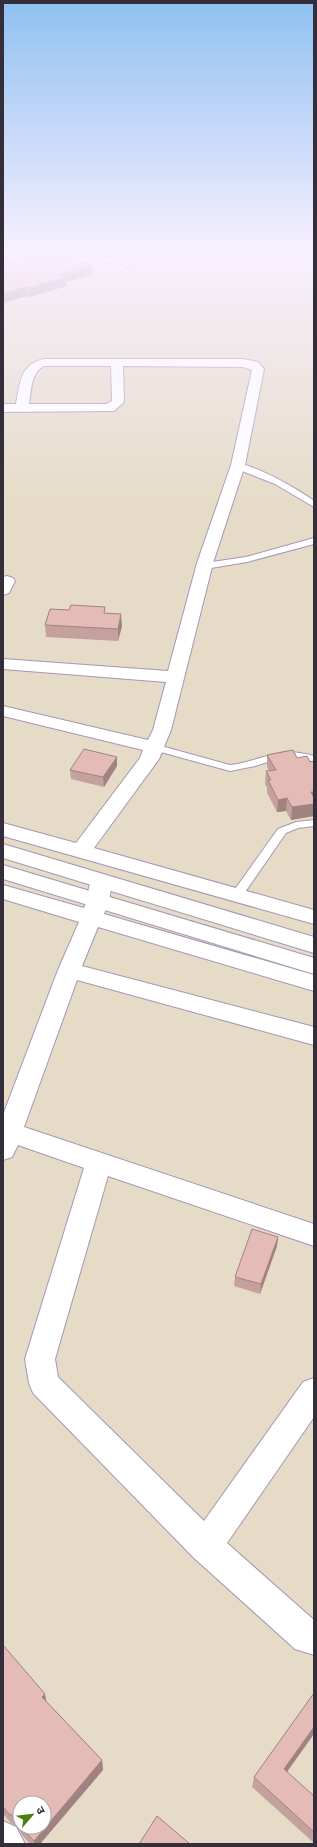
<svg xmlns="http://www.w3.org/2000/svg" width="317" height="1847" font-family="Helvetica,'Noto Sans Devanagari',sans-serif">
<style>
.industrial{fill:#e5dbc6;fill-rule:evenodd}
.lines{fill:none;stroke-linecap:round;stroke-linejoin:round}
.lane-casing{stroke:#a696b5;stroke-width:2}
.street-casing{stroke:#a696b5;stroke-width:2}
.secondary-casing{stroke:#a696b5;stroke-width:2}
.lane{fill:#fff;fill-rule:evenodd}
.street{fill:#fff;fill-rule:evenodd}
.secondary{fill:#fff;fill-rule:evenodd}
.wall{fill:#c5a19d;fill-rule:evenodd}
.shaded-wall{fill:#a08380}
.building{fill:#e5bbb7;stroke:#a08380}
</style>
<rect width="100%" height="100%" fill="#efddff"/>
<path class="industrial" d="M3 253H314V1844H3ZM20 1803H44V1827H20Z"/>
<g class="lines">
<g class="lane-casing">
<path id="lane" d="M40 253H46L42 260 40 261H3V257H38Z
M56 257 114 258 129 271 124 272 112 262 54 260 53 259Z
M234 464C250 461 301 491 314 501V507L275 484 234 468Z
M314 538V544L247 562 205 569 201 566 205 563 246 557Z
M154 744 230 765C264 761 277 745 314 756V762L300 758H280L255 766 230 771 150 749 149 747Z
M314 820V826L298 828 286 833 241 898H233L231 895 233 892 278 829 296 822Z"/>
</g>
<g class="street-casing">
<path id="street" d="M44 359H243L258 362 264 369 245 465 213 563 171 730 159 759 94 848 314 910V924L3 836V823L76 843 140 758 143 750 3 716V706L148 740 153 730 166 682 3 669V659L168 671 197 563 231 465 252 370 243 367 123 366 124 402 114 411 3 412V404H16C20 383 20 364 44 359ZM44 366H111L112 401 106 404H29C31 392 31 372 44 366Z
M7 576 13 578 15 581 9 593 3 595V577Z
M101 874 109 876 112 881 109 902 104 914 314 975V991L98 927 82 966 314 1027V1045L77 980 24 1127 314 1224V1246L108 1176 55 1359 58 1377 204 1521 303 1382 314 1378V1417L227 1543 314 1620V1655L295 1649 194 1558 33 1393 29 1383 25 1359 84 1168 18 1145 12 1157 3 1160V1115L58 970 79 922 3 899V885L84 908C89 898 87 886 93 876Z
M3 1821 16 1827 25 1844H3Z"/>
</g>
<g class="secondary-casing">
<path id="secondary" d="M3 844 314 937V953L3 858Z
M3 865 314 958V974L3 879Z"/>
</g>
<use href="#lane" class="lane"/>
<use href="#street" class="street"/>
<use href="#secondary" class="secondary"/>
</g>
<path class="wall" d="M20 266H92V275L66 282 67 286 29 297 27 296Z
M105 613 122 626 118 641 46 637 45 625Z
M267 755 297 758 310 762 314 761V816L291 820 286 811 277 812 267 793V787L265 784 266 771H269L267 767Z
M117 757V766L104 787 71 779 70 770Z
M278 1237 277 1246 260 1294 234 1286 235 1277Z
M3 1645 46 1701 102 1760 103 1770 40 1844H30L22 1835 17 1826 11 1823 3 1814ZM20 1803 44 1827H20Z
M287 1772 314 1796V1843L252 1787 254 1777Z"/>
<path class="shaded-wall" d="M92 266V275L66 282 67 286 29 297V288L60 275Z
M27 287V296L3 303V294Z
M121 614 122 626 118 641V629Z
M117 757V766L104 787 103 777Z
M311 792H314V816L291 820 292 807Z
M287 798 286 811 277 812 278 800Z
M278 1237 277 1246 260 1294 261 1284Z
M45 1694 47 1704 42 1697Z
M314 1727V1734L282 1779 284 1769Z
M102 1760 103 1770 40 1844H34V1841Z"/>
<path class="building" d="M61 255 92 266 60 275 66 277 29 288 27 287 3 294V258L20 266 21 257H54Z
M71 605 105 607 104 613 121 614 118 629 45 625 50 609 69 610Z
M84 749 117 757 103 777 70 770Z
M293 750 297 758 307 756 310 762 314 761V792H311L314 798V804L292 807 287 798 278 800 268 780H271L266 771 276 770 267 755Z
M252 1229 278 1237 261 1284 235 1277Z
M3 1645 45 1694 42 1697 102 1760 34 1841 21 1827H44V1803H20V1826L15 1817 9 1814 3 1807Z
M314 1693V1727L284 1769 314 1796V1832L254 1777Z
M157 1816 190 1844H139Z"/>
<linearGradient id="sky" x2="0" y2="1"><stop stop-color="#8fc0f1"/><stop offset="0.49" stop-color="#f8f0ff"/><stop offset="1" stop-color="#f8f0ff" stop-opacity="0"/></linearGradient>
<rect width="317" height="512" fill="url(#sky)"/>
<rect width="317" height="1847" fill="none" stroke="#342d3a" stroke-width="8"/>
<g transform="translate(32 1815) rotate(62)"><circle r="19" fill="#ffffff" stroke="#aeabb0"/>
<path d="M0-3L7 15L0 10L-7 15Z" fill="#4c7f10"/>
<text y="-6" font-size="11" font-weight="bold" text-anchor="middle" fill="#342d3a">उ</text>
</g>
</svg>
